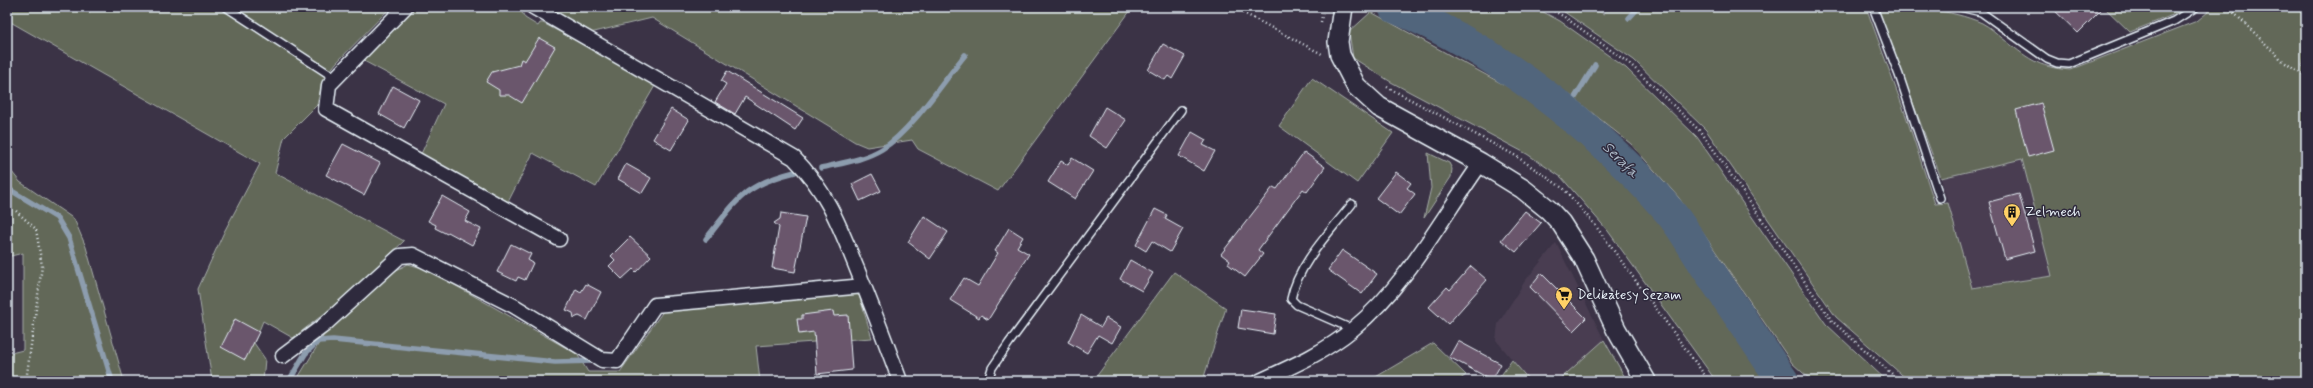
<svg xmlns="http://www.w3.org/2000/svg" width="2313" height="388" font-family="Mynerve,sans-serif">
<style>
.built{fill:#493e51}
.green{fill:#626759;stroke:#a5aca8}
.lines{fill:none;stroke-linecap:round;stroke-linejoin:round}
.stream{stroke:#8d9dae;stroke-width:5.5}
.river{stroke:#51657c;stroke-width:32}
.building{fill:#6b566c;stroke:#e8f1f8}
.lane-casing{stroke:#e8f1f8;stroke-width:10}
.street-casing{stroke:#e8f1f8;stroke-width:17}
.secondary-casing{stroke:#e8f1f8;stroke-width:22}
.path{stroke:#e8f1f8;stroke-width:2.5;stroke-dasharray:1 3;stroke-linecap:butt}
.lane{stroke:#2f2a3d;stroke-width:7}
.street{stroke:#2f2a3d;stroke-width:14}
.secondary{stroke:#2f2a3d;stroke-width:19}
.labels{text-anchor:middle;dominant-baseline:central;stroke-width:3;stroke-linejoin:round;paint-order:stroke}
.poi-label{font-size:14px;fill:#e8f1f8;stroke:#2f2a3d;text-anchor:start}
.water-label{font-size:15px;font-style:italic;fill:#acb9c6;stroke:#2f2a3d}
</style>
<rect width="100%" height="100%" fill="#3b3346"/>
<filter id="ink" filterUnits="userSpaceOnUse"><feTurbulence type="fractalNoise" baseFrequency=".025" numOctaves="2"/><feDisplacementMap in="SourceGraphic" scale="8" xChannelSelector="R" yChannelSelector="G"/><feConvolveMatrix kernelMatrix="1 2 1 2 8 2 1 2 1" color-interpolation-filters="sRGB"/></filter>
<g filter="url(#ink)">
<path class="built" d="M2022 158 2052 276 1972 288 1941 178Z
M1556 243 1604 340 1558 381H1530L1496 340 1498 324 1525 281Z"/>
<path class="green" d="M7 7H80L89 13 93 7H391L336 63 323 80 317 105 284 138 275 173 404 241 343 299 293 338 263 321 254 343 265 359 263 381H212L198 289 224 232 260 164 7 20Z
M416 7H516L521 10 525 18 538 26 540 23H543L656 84 596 187 533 153 508 202 421 154 444 104 362 60Z
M542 7H1133L998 191 918 149 912 140 867 147 855 142 652 18 586 34Z
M1416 7H1534L1560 21 1626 68 1697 137 1826 324 1887 381H1812L1792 363 1679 198 1631 144 1570 95 1457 23Z
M1557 7H1591L1604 14 1607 7H1866L1906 116 1935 204 1948 203 1972 288 2052 276 2022 159 1941 178 1877 7C1912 7 1950 9 1982 23 1990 27 1996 33 2002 38 2028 58 2036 67 2070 70L2197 21 2208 12 2210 7H2306V52L2302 66 2306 70V381H1909L1836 317 1706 130 1634 60Z
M2104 7H2183L2175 14 2130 32Z
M1371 12 1530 99 1606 164 1671 227 1770 381H1716L1608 231 1561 177 1527 154 1391 82 1353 58 1349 32Z
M1312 78 1393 133 1357 183 1279 126Z
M1428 153 1449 163 1452 169 1451 177 1424 218 1431 188Z
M7 166 20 182 74 219 86 247 124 381H7V354L23 350V253L7 257Z
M408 264 426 269 577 354 588 372H620L664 310 852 292 859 295 872 338 756 346 760 381H296L324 335 391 273Z
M1174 272 1226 308 1203 380 1093 381Z
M1604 340 1627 381H1558Z
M1433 343 1466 375 1458 381H1369Z
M1512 360 1530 381H1497Z"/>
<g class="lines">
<path class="stream" d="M1629 18 1639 7
M1566 112 1595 65
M821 168C842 163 864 160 882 149 911 131 943 82 965 55
M7 188 57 218 69 238 112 381
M706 239C738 199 743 185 795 172
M289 381 305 354 318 341 333 340 555 362 594 361"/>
<path class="river" d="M1394 7C1497 50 1595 126 1668 210 1683 227 1693 247 1705 265 1731 304 1757 342 1783 381"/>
</g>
<path class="building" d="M2051 7H2104L2078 33Z
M539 38 555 47 522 103 509 95H499V90L486 82 492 72 519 65 521 59 525 61Z
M1163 44 1185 56 1172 79 1168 76 1165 80 1148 70Z
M727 71 803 118 795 130 745 97 735 114 715 102 726 84 721 81Z
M393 86 419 100 404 128 379 114Z
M2041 103 2054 150 2028 157 2016 110Z
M1105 107 1126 120 1107 148 1089 136Z
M671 109 689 120 671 150 653 139Z
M1192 132 1206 140 1203 145 1215 151 1204 171 1179 156Z
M343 144 380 163 364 195 326 175Z
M1304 152 1325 167 1307 192 1303 189 1258 250 1263 254 1245 277 1228 264 1230 261 1221 254 1273 187 1277 189Z
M1072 158 1093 171 1075 199 1048 182 1061 161 1068 165Z
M626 164 651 178 642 193 618 179Z
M1396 172 1411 183 1407 188 1415 194 1399 215 1376 198Z
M872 174 881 191 860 201 852 184Z
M2019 194 2035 251 2005 259 1989 202Z
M442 196 470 212 465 221 481 229 472 245 448 232 447 234 435 228 436 225 428 221Z
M1155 209 1167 215 1165 219 1183 229 1170 252 1152 241 1146 251 1136 245Z
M1525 211 1541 223 1516 252 1501 240Z
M781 213 806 217 795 272 772 268 779 227 774 223 780 219Z
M924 216 948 232 930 259 908 242Z
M1009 228 1023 237 1017 247 1029 254 988 320 981 315 979 318 950 300 964 278 978 286 998 253 995 251Z
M630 237 651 256 636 272 633 269 622 279 609 266 615 260 611 256Z
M511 244 531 254 528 260 533 263 525 280 518 277 516 281 497 272Z
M1342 250 1377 274 1362 294 1328 270Z
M1130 260 1153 273 1142 291 1120 279Z
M1471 266 1487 280 1448 324 1429 307 1447 287 1450 290Z
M1541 273 1586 318 1573 331 1530 287Z
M586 284 601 292 587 320 579 316 574 318 573 313 566 310 576 289 581 292Z
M1241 309 1276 314 1273 334 1238 328Z
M833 311 834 316 848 315 852 370 817 374 814 332 799 334 797 319H802V315Z
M1081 315 1101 327 1106 318 1121 327 1112 343 1098 335 1087 353 1068 342Z
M235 319 259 332 245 360 221 347Z
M1458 341 1501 364 1492 380 1449 357Z"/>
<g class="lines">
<g class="lane-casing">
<path id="lane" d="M226 7 335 78
M1873 7 1899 75 1940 198
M1960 7 1981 12 2047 59 2057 63 2069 64 2174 21 2196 7
M1352 204C1330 232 1298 264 1291 299L1297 305 1352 329
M988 381 992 368 1009 343 1181 110"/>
</g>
<g class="street-casing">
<path id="street" d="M405 7 329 85 326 109 559 239
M533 7 794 158C827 191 840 227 857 269 872 306 886 343 900 381
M283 356 323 326 400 256 413 255 514 306 602 360 617 361 655 305 864 286
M1260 381C1293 366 1325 352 1353 329 1407 285 1441 219 1481 163"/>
</g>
<g class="secondary-casing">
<path id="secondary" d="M1343 7 1338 42 1340 55 1356 86 1379 107 1481 163 1523 189 1549 210 1561 223 1584 259 1616 329 1646 381"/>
</g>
<path class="path" d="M1232 7 1322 54
M1547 7 1563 16 1630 64 1702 133 1832 321 1900 381
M2228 7 2284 62 2306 77
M1321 22 1323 7
M1387 87 1516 156 1564 189 1595 225 1709 381
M16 211 36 229 42 266 26 381"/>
<use href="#lane" class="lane"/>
<use href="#street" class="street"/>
<use href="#secondary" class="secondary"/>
</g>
</g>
<defs>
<g id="building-pin" transform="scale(0.9)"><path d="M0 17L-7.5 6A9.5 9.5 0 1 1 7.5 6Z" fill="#ffd166" stroke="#2f2a3d"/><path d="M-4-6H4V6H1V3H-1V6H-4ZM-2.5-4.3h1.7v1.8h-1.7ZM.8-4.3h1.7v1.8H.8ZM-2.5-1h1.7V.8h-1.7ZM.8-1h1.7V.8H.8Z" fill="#111"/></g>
<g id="supermarket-pin" transform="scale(0.9)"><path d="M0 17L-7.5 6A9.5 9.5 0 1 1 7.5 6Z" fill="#ffd166" stroke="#2f2a3d"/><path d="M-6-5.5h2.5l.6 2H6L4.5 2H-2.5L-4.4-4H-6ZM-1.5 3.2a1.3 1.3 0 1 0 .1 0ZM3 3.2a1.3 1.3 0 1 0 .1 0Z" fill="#111"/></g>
</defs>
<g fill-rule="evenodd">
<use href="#building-pin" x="2012" y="212"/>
<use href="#supermarket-pin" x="1564" y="295"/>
</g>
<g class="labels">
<g class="poi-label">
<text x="2025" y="212">Zelmech</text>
<text x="1577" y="295">Delikatesy Sezam</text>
</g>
<g class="water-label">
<text transform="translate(1620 160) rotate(45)">Serafa</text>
</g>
</g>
<rect width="2313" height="388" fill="none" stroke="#2f2a3d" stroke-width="24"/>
<rect x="12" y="12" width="2289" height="364" fill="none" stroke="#e8f1f8" stroke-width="1.5" filter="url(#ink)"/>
</svg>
